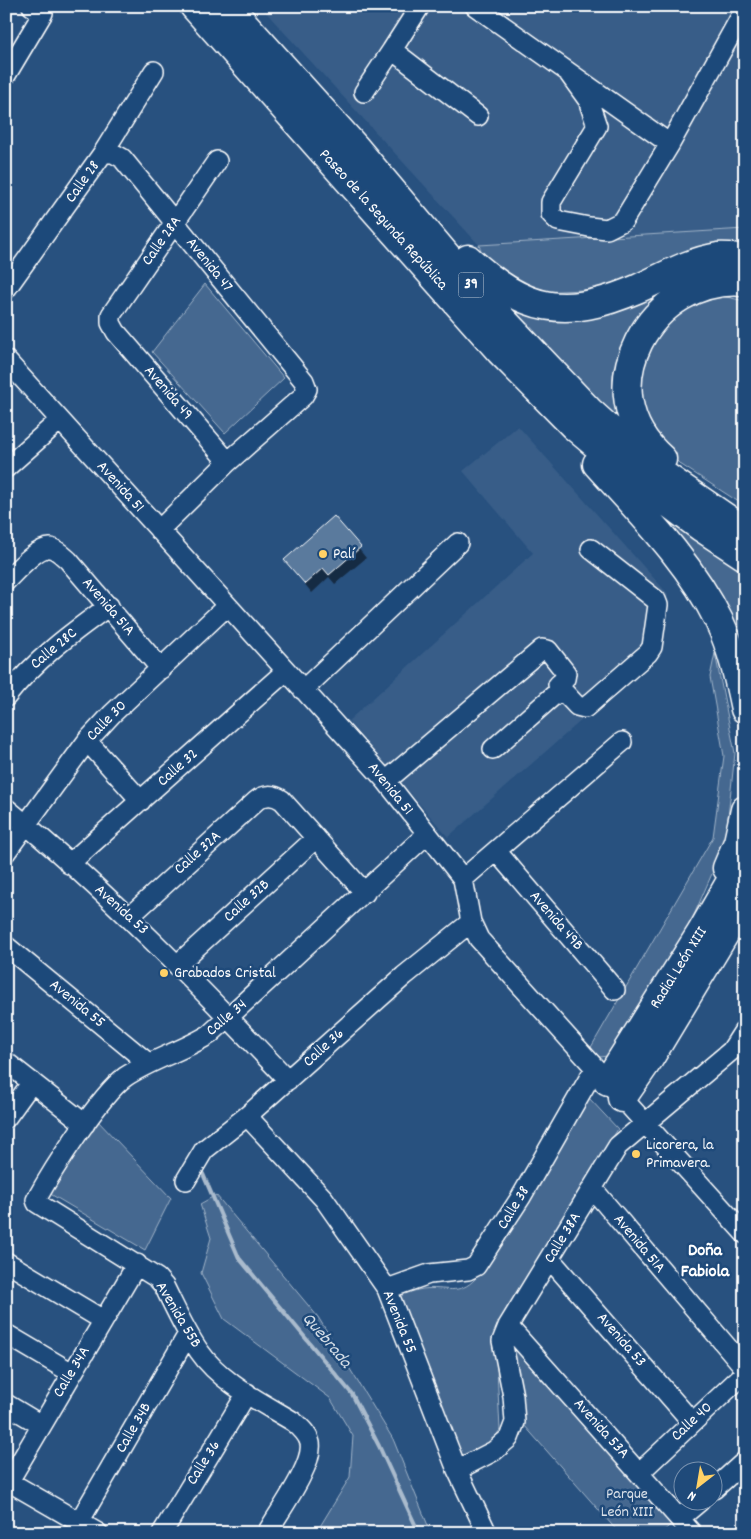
<svg xmlns="http://www.w3.org/2000/svg" width="751" height="1539" font-family="Dekko,sans-serif">
<style>
.built{fill:#375d88}
.green{fill:#446890;stroke:#a2b4c8}
.shadow{fill:#0007}
.lines{fill:none;stroke-linecap:round;stroke-linejoin:round}
.stream{stroke:#aabbcd;stroke-width:4}
.building{fill:#5a7a9d;stroke:#fff}
.minor-casing{stroke:#fff;stroke-width:22}
.highway-casing{stroke:#fff;stroke-width:31}
.minor{stroke:#1f4a7a;stroke-width:19}
.highway{stroke:#1f4a7a;stroke-width:28}
.poi-dot{fill:#ffd166;stroke:#1f4a7a;stroke-width:2}
.labels{text-anchor:middle;dominant-baseline:central;stroke-width:5;stroke-linejoin:round;paint-order:stroke}
.shield{fill:#1f4a7a;stroke:#bcc9d7;stroke-width:1}
.shield-label{font-size:15px;font-weight:bold;fill:#fff}
.street-label{font-size:16px;fill:#fff;stroke:#1f4a7a}
.poi-label{font-size:16px;fill:#fff;stroke:#1f4a7a;text-anchor:start}
.park-label{font-size:16px;fill:#dae1e9;stroke:#1f4a7a}
.neighbourhood-label{font-size:18px;font-weight:bold;fill:#fff;stroke:#1f4a7a}
.water-label{font-size:18px;font-style:italic;fill:#d4dde6;stroke:#1f4a7a}
</style>
<rect width="100%" height="100%" fill="#28517f"/>
<filter id="ink" filterUnits="userSpaceOnUse"><feTurbulence type="fractalNoise" baseFrequency=".02" numOctaves="2"/><feDisplacementMap in="SourceGraphic" scale="10" xChannelSelector="R" yChannelSelector="G"/><feConvolveMatrix kernelMatrix="1 2 1 2 8 2 1 2 1" color-interpolation-filters="sRGB"/></filter>
<g filter="url(#ink)">
<path class="built" d="M260 6H745V229L479 245Z
M518 426 668 594 655 656 448 837 348 721 533 553 463 471Z"/>
<path class="green" d="M745 229V252L605 289 539 292 488 270 479 245Z
M205 284 284 378 225 433 152 352Z
M668 288C644 313 618 339 613 376 611 391 618 411 620 426L515 313 578 318Z
M722 296 745 301V506L680 464 655 440 637 386 641 361 670 316 693 304Z
M645 506 745 573V669Z
M715 653 735 753 725 844 690 924 615 1049 607 1056 600 1057 590 1049 713 837 724 756 710 677Z
M589 1098 618 1129 505 1311 497 1335 496 1350 500 1430C490 1446 475 1452 459 1460L400 1296C407 1293 416 1290 423 1289 445 1286 459 1297 476 1278Z
M97 1120 171 1198 145 1250 47 1192Z
M216 1195 318 1317 393 1439 431 1533H316L350 1477 353 1436 330 1398 224 1319 201 1273 211 1238 200 1204Z
M516 1340 676 1520 661 1533H619L524 1425 511 1359Z"/>
<path class="shadow" d="M334 518 366 558 335 584 329 577 312 593 286 561Z"/>
<g class="lines">
<path class="stream" d="M203 1174 239 1258 352 1394 379 1446 419 1533"/>
</g>
<path class="building" d="M334 516 361 547 329 575 323 568 305 584 284 560Z"/>
<g class="lines">
<g class="minor-casing">
<path id="minor" d="M475 6 670 144
M392 50 420 6
M567 71 588 100 597 126 551 202V214L558 221 589 227 607 229 623 221 670 144 745 9
M6 75 43 13 32 6
M364 92 392 50 478 116
M103 153H113L122 158 304 381 307 389 303 396 228 462 159 530
M217 161 111 315V323L116 332 228 462
M6 289 103 153 154 71
M6 360 386 781 463 879 471 922 479 939 745 1234
M6 468 60 420
M6 581C15 572 38 546 51 548 58 550 63 556 68 560L161 669
M561 689 577 706 585 708 648 653 652 647 658 605 656 600 591 549
M303 690 458 543
M6 697C35 660 70 634 109 606
M87 741 141 801
M386 781 542 649 548 650 566 673 565 679 558 685 561 689 493 749
M6 808C107 891 198 985 288 1080
M6 852 87 741 112 714 227 606
M497 852 615 990
M69 864 286 671
M463 879 622 742
M129 917 256 801C264 794 273 794 282 800L365 893
M6 946 148 1063
M178 964 316 838
M6 1062 85 1124
M247 1116 324 1199 387 1289 457 1470 487 1533
M6 1118 32 1082
M186 1180 204 1150 247 1116 404 976 471 922
M592 1188 745 1368
M550 1259 692 1422
M6 1262 103 1320
M387 1289 429 1274 468 1270 476 1266 521 1197 595 1068
M508 1326 692 1533
M6 1334 72 1373
M6 1404 41 1425
M457 1470 494 1451 509 1438 515 1422 513 1396 502 1341 508 1326 618 1146 731 1051 745 1029
M640 1472 745 1373
M6 1480 98 1533
M9 1481 137 1264
M714 1489 745 1461
M680 1518 699 1502
M79 1522 188 1334
M162 1533 247 1393
M267 1533C278 1513 314 1465 310 1443 308 1434 301 1428 294 1422 261 1402 221 1383 199 1351 185 1331 175 1308 164 1286L157 1278 37 1203 36 1200C52 1171 100 1095 125 1077 152 1059 183 1051 210 1034L427 834"/>
</g>
<g class="highway-casing">
<path id="highway" d="M194 6 500 351 574 426 643 484 701 527 745 556
M228 6 354 146 482 298 589 411 649 465 745 531
M468 259C525 312 565 320 637 289 664 277 688 262 718 257 726 256 736 258 745 259
M662 459C584 392 650 273 745 282
M597 464C641 513 690 562 719 621 732 648 739 680 745 709
M727 868 738 842 745 810
M608 1081 701 933 739 867 745 852
M622 1098 649 1059 745 900"/>
</g>
<use href="#minor" class="minor"/>
<use href="#highway" class="highway"/>
</g>
</g>
<g class="poi-dot">
<circle cx="323" cy="554" r="5"/>
<circle cx="164" cy="973" r="5"/>
<circle cx="636" cy="1154" r="5"/>
</g>
<g class="labels">
<rect class="shield" x="458.5" y="272.5" width="25" height="25" rx="4"/>
<g class="shield-label">
<text x="471" y="285">39</text>
</g>
<g class="street-label">
<text transform="translate(83 182) rotate(-55)">Calle 28</text>
<text transform="translate(383 220) rotate(48)">Paseo de la Segunda República</text>
<text transform="translate(162 241) rotate(-55)">Calle 28A</text>
<text transform="translate(209 265) rotate(51)">Avenida 47</text>
<text transform="translate(168 393) rotate(49)">Avenida 49</text>
<text transform="translate(120 487) rotate(48)">Avenida 51</text>
<text transform="translate(108 607) rotate(49)">Avenida 51A</text>
<text transform="translate(54 649) rotate(-40)">Calle 28C</text>
<text transform="translate(107 721) rotate(-46)">Calle 30</text>
<text transform="translate(178 768) rotate(-42)">Calle 32</text>
<text transform="translate(390 789) rotate(51)">Avenida 51</text>
<text transform="translate(198 853) rotate(-42)">Calle 32A</text>
<text transform="translate(247 901) rotate(-42)">Calle 32B</text>
<text transform="translate(121 910) rotate(42)">Avenida 53</text>
<text transform="translate(556 921) rotate(49)">Avenida 49B</text>
<text transform="translate(679 968) rotate(-58)">Radial León XIII</text>
<text transform="translate(77 1004) rotate(39)">Avenida 55</text>
<text transform="translate(227 1018) rotate(-40)">Calle 34</text>
<text transform="translate(324 1048) rotate(-42)">Calle 36</text>
<text transform="translate(514 1208) rotate(-59)">Calle 38</text>
<text transform="translate(563 1238) rotate(-59)">Calle 38A</text>
<text transform="translate(639 1244) rotate(50)">Avenida 51A</text>
<text transform="translate(178 1315) rotate(59)">Avenida 55B</text>
<text transform="translate(399 1322) rotate(68)">Avenida 55</text>
<text transform="translate(621 1340) rotate(49)">Avenida 53</text>
<text transform="translate(72 1372) rotate(-59)">Calle 34A</text>
<text transform="translate(692 1422) rotate(-43)">Calle 40</text>
<text transform="translate(134 1428) rotate(-60)">Calle 34B</text>
<text transform="translate(601 1429) rotate(48)">Avenida 53A</text>
<text transform="translate(204 1463) rotate(-58)">Calle 36</text>
</g>
<g class="poi-label">
<text x="333" y="554">Palí</text>
<text x="174" y="973">Grabados Cristal</text>
<text x="646" y="1145">Licorera, la<tspan x="646" dy="18">Primavera.</tspan></text>
</g>
<g class="park-label">
<text x="627" y="1494">Parque<tspan x="627" dy="18">León XIII</tspan></text>
</g>
<g class="neighbourhood-label">
<text x="705" y="1251">Doña<tspan x="705" dy="21">Fabiola</tspan></text>
</g>
<g class="water-label">
<text transform="translate(326 1341) rotate(50)">Quebrada</text>
</g>
</g>
<rect width="751" height="1539" fill="none" stroke="#1f4a7a" stroke-width="25"/>
<rect x="12" y="12" width="726" height="1514" fill="none" stroke="#fff" stroke-width="2" filter="url(#ink)"/>
<g transform="translate(698 1486) rotate(211)"><circle r="24" fill="#1f4a7a" stroke="#7992af"/>
<path d="M0-4L9 19L0 12L-9 19Z" fill="#ffd166"/>
<text y="-8" font-size="14" font-weight="bold" text-anchor="middle" fill="#ffffff">N</text>
</g>
</svg>
